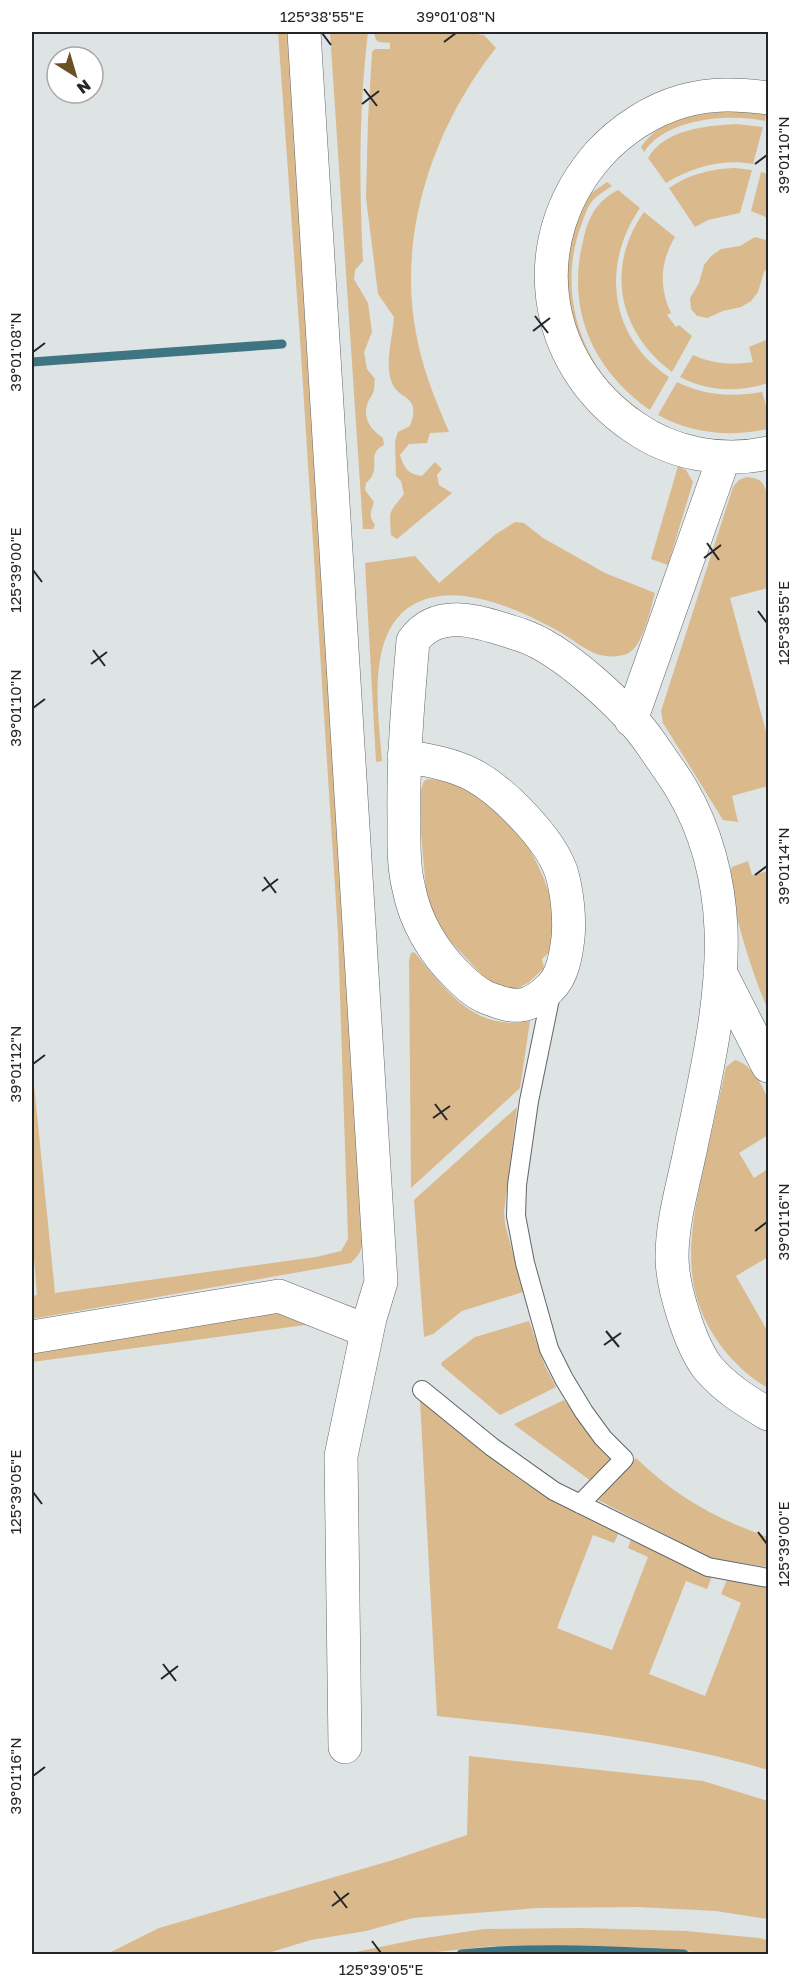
<svg xmlns="http://www.w3.org/2000/svg" width="800" height="1986" font-family="'Golos Text',sans-serif">
<style>
.green{fill:#daba8d}
.lines{fill:none;stroke-linecap:round;stroke-linejoin:round}
.stream{stroke:#3f7483;stroke-width:9}
.service-casing{stroke:#636768;stroke-width:20}
.minor-casing{stroke:#636768;stroke-width:34}
.service{stroke:#fff;stroke-width:18}
.minor{stroke:#fff;stroke-width:33}
.ticks{fill:none;stroke:#252627;stroke-width:2}
.neatline{fill:none;stroke:#252627;stroke-width:2}
.ticks-label{font-size:15px;text-anchor:middle;fill:#252627}
</style>
<rect width="100%" height="100%" fill="#dee3e4"/>
<path class="green" d="M278 32H291L365 1239 359 1254 351 1263 32 1319V1296L37 1295 32 1234V1065L55 1293 316 1257 341 1251 348 1239 338 934 300 339Z
M330 32H368C359 108 359 184 363 261L355 270 354 279 368 303 372 332 364 352 367 369 375 379C374 383 375 389 373 393 372 396 369 399 368 402 362 418 370 429 383 438L384 445C364 455 384 468 366 483L365 490 374 502C371 513 368 515 375 525L373 529H363Z
M374 32H478L476 34 484 35 496 48C434 126 397 233 416 333 422 368 435 399 449 432L430 433 427 443 409 444 400 455C404 468 408 474 422 476L435 462 442 469 437 475 439 485 452 493 397 539 391 535C389 508 389 514 404 494L401 481 396 476 395 441 398 432 410 426C422 394 399 401 392 383 384 365 393 335 394 317L378 294 366 198 368 120 372 52 375 49H390V43L379 42 376 40Z
M736 111 766 114 765 121C729 113 666 118 644 152L641 147C662 116 702 113 736 111Z
M736 124 763 127 753 164C723 158 692 167 666 183L648 158C665 129 705 126 736 124Z
M735 168 752 170 740 213 708 220 695 227 669 188C689 174 711 169 735 168Z
M761 172 768 174V218L751 211Z
M607 182 612 186C606 190 599 194 594 199 588 205 585 215 582 223 565 266 569 316 591 356 604 381 624 399 647 415L643 421 585 360 565 297 571 232 587 196Z
M618 190 640 208C601 265 609 337 669 377L650 410C593 370 566 310 583 241 588 218 596 201 618 190Z
M644 212 675 237C660 262 659 287 671 313L667 315 676 327 679 325 692 336 672 372C618 332 605 267 644 212Z
M755 237 766 240 768 243V266L764 272 758 292 751 301 741 307 723 311 707 318 697 316 691 309 690 298 699 283 704 265 711 256 721 249 740 246Z
M768 339V383C738 392 709 392 680 377L693 355C712 364 732 365 753 362L749 347Z
M677 382C705 396 732 397 762 392L768 412V429C730 437 693 434 658 415Z
M678 466 686 470 693 482 668 565 651 559Z
M746 477C753 478 759 478 763 484 774 500 769 566 768 588L730 598 768 739V786L732 796 738 822 723 820 663 723 661 711 733 487 739 480Z
M515 522 524 523 543 538 605 573 655 593C650 610 643 647 627 654 618 657 608 657 600 655 586 651 572 639 560 632 523 612 468 585 426 599 363 619 378 709 382 761L376 762 365 563 415 556 439 583 496 534Z
M428 779C442 779 471 790 484 798 521 820 565 902 554 945 552 951 546 955 542 959L544 968 528 983 516 989H504L489 982 448 939 435 918 426 891 418 798 424 781Z
M748 861 752 875 768 871V1010C757 986 723 889 732 867Z
M414 952C446 990 474 1032 530 1021L520 1088 411 1188 409 960 411 953Z
M735 1060C750 1063 764 1086 768 1101 771 1111 769 1125 768 1135L739 1153 754 1178 768 1169V1257L736 1276 768 1332V1388C750 1378 734 1363 721 1346 678 1288 690 1231 704 1166 711 1133 719 1100 726 1067Z
M517 1107 504 1212 505 1224 523 1292 462 1311 433 1334 424 1337 414 1200Z
M345 1304 357 1308 364 1317 32 1362V1348L328 1305Z
M529 1321 545 1366 556 1387 500 1415 441 1365 442 1362 475 1337Z
M420 1400 456 1429 619 1532 614 1543 593 1535 557 1628 612 1650 648 1557 628 1548 632 1537 713 1574 707 1589 686 1581 649 1674 705 1696 741 1603 721 1594 728 1577 768 1583V1770C660 1738 549 1728 437 1716Z
M564 1400 611 1459 591 1481 516 1426 514 1424Z
M636 1458C675 1496 718 1520 768 1537V1567L710 1558 598 1500Z
M469 1756 703 1781 768 1801V1919L716 1911 637 1907 538 1908 413 1918 366 1931 311 1940 265 1954H107L159 1928 393 1860 467 1835Z
M582 1928 686 1931 759 1938 768 1940V1954H711L683 1951 494 1946 417 1954H346L419 1939 484 1929Z"/>
<g class="lines">
<path class="stream" d="M32 362 282 344
M461 1954C534 1946 610 1951 684 1954"/>
<g class="service-casing">
<path id="service" d="M552 989 529 1101 517 1185 516 1216 525 1263 549 1349 564 1379 584 1412 603 1438 624 1459 580 1504
M422 1390 492 1447 554 1491 708 1567 768 1578"/>
</g>
<g class="minor-casing">
<path id="minor" d="M304 32 381 1282 370 1318 341 1456 345 1747
M768 98C739 94 712 93 683 101 651 110 621 130 599 154 523 240 540 363 634 427 672 454 723 463 768 453
M631 720 724 457
M404 756C427 760 452 764 473 775 504 792 549 838 561 871 567 890 570 919 568 938 566 954 563 976 550 988 527 1011 513 1008 485 997 474 992 466 984 457 975 434 953 415 921 409 889 403 866 404 841 404 817 403 758 408 700 413 641 439 604 486 624 521 635 563 649 627 708 652 745 662 760 672 773 681 788 706 830 719 880 721 929 724 1003 704 1084 689 1156 682 1189 672 1223 672 1257 672 1286 690 1345 708 1368 725 1388 746 1401 768 1414
M720 972 768 1066
M32 1337 279 1296 367 1331"/>
</g>
<use href="#service" class="service"/>
<use href="#minor" class="minor"/>
</g>
<path class="ticks" d="M322 33 331 45M444 42 456 33M364 89 377 106M362 104 379 91M755 164 767 155M535 316 548 333M533 331 550 318M33 352 45 343M707 543 719 560M704 558 721 545M33 570 42 582M758 611 767 623M93 650 105 666M91 664 107 652M33 708 45 699M755 875 767 866M264 877 276 893M262 891 278 879M33 1064 45 1055M435 1104 447 1120M433 1118 450 1106M755 1231 767 1222M606 1331 619 1347M604 1345 621 1333M33 1492 42 1504M758 1532 767 1544M163 1664 176 1681M161 1679 178 1666M33 1776 45 1767M334 1891 347 1908M332 1906 349 1893M372 1941 381 1953"/>
<rect width="800" height="1986" fill="none" stroke="#ffffff" stroke-width="66"/>
<g transform="translate(75 75) rotate(143)"><circle r="28" fill="#ffffff" stroke="#a8a8a9" stroke-width="1.5"/>
<path d="M0-4.5L10 22L0 15L-10 22Z" fill="#6c4f23"/>
<text y="-9" font-size="16" font-weight="bold" text-anchor="middle" fill="#252627">N</text>
</g>
<rect x="33" y="33" width="734" height="1920" class="neatline"/>
<g class="ticks-label">
<text x="322" y="22">125°38'55"E</text>
<text x="456" y="22">39°01'08"N</text>
<text transform="translate(784 155) rotate(-90)" y="5">39°01'10"N</text>
<text transform="translate(16 352) rotate(-90)" y="5">39°01'08"N</text>
<text transform="translate(16 570) rotate(-90)" y="5">125°39'00"E</text>
<text transform="translate(784 623) rotate(-90)" y="5">125°38'55"E</text>
<text transform="translate(16 708) rotate(-90)" y="5">39°01'10"N</text>
<text transform="translate(784 866) rotate(-90)" y="5">39°01'14"N</text>
<text transform="translate(16 1064) rotate(-90)" y="5">39°01'12"N</text>
<text transform="translate(784 1222) rotate(-90)" y="5">39°01'16"N</text>
<text transform="translate(16 1492) rotate(-90)" y="5">125°39'05"E</text>
<text transform="translate(784 1544) rotate(-90)" y="5">125°39'00"E</text>
<text transform="translate(16 1776) rotate(-90)" y="5">39°01'16"N</text>
<text x="381" y="1975">125°39'05"E</text>
</g>
</svg>
